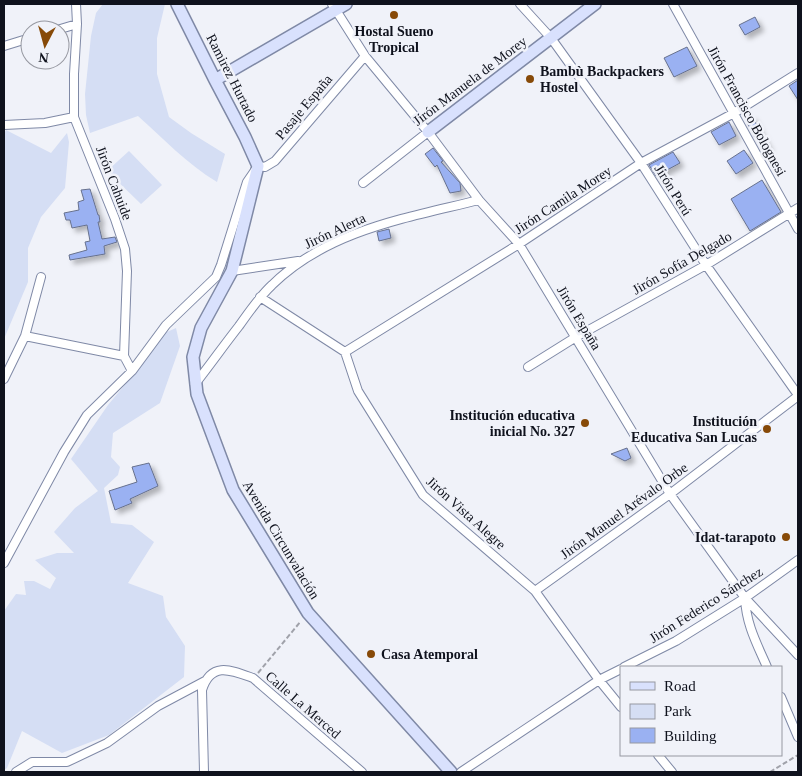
<svg xmlns="http://www.w3.org/2000/svg" width="802" height="776" font-family="'Times New Roman',serif">
<style>
.green{fill:#d5def4}
.building{fill:#9ab1f2;stroke:#67718d;filter:url(#shadow)}
.lines{fill:none;stroke-linecap:round;stroke-linejoin:round}
.street-casing{stroke:#7f89a6;stroke-width:10}
.secondary-casing{stroke:#7f89a6;stroke-width:14}
.path{stroke:#a0a2aa;stroke-width:2;stroke-dasharray:5 2.5;stroke-linecap:butt}
.street{stroke:#fff;stroke-width:8}
.secondary{stroke:#d9e1fd;stroke-width:11}
.poi-dot{fill:#874a08;stroke:#f0f2f9;stroke-width:2}
.labels{text-anchor:middle;dominant-baseline:central;stroke-width:5;stroke-linejoin:round;paint-order:stroke}
.poi-label{font-size:14px;font-weight:bold;fill:#0f121d;stroke:#f0f2f9;text-anchor:end}
.street-label{font-size:14px;fill:#0f121d;stroke:#f0f2f9}
</style>
<defs>
<filter id="shadow"><feDropShadow dx="4" dy="4" stdDeviation="2.5" flood-color="#0004"/></filter>
</defs>
<rect width="100%" height="100%" fill="#f0f2f9"/>
<path class="green" d="M103 4H165L157 38V74L169 117 191 133 225 154 217 182C187 164 164 139 138 116L90 133 86 115 85 94 91 36 96 13Z
M6 130 51 153 67 133 69 142 65 188 41 217 28 248V282L4 339V134Z
M129 151 162 185 141 204 107 171Z
M176 328 180 346 160 403 113 433 111 457 120 467 118 475 104 488 111 523 132 525 154 542 128 583 163 596 166 617 185 646 184 677 109 735 62 753 22 731 7 768 4 770V611L16 594 26 595 24 581H34L50 589 56 578 35 560 57 553H74L54 532 75 508 98 491 71 459 108 405 143 363 160 335Z"/>
<path class="building" d="M755 17 760 27 745 35 739 25Z
M687 47 697 66 674 77 664 58Z
M798 80V100L789 86Z
M752 116 769 148 763 151 745 119Z
M729 122 736 136 719 145 711 132Z
M433 148 443 161 441 162 460 183 461 191 450 193 437 165 435 167 425 154Z
M744 150 753 163 736 174 727 161Z
M673 152 680 163 656 176 649 165Z
M762 180 781 212 750 231 731 199Z
M90 189 98 215H99L100 222H98L102 239 115 237 117 242 104 246 105 254 70 260 69 255 87 250 85 242 90 241 87 225 72 228 70 220H66L64 213 79 210 78 202 84 200 81 190Z
M389 229 391 238 379 241 377 232Z
M627 448 631 458 625 461 611 454Z
M149 463 158 486 130 499 132 503 115 510 109 491 137 482 132 467Z"/>
<g class="lines">
<g class="street-casing">
<path id="street" d="M76 4 77 24 74 74V117L115 219 125 249 127 271 124 356 132 371
M332 4 365 56 428 132 479 200 519 244 670 494 745 598 798 655
M520 4 551 38 641 163 706 265 798 395
M673 4 798 229
M57 30 77 24
M4 46 30 38
M4 125 45 123 74 117
M363 183 428 132
M232 271 298 261
M41 277 25 336 124 356
M260 297 345 352 358 391 423 495 535 591 599 680 621 707
M345 352 519 244 641 163 734 113 798 73
M528 367 576 337 706 265 798 208
M4 379 25 336
M195 384C210 365 224 345 239 326 249 312 259 297 272 285 328 230 407 218 479 200
M4 563 64 452 87 415 132 371 166 325 216 277 221 265 247 182 258 166 265 167 275 161 365 56
M535 591 670 494 798 396
M745 598C746 624 757 644 767 667
M624 667 676 641 745 598 798 560
M781 697 798 737
M658 755 672 772
M16 772 32 762H67L107 743 158 706 205 681
M204 772 202 690C211 661 231 670 253 678L362 772
M461 772 599 680 621 669"/>
</g>
<g class="secondary-casing">
<path id="secondary" d="M177 4 215 80 245 137 258 166 232 271 201 328 193 357 197 394 233 490 308 613 451 772
M215 80 346 4
M428 132 595 4"/>
</g>
<path class="path" d="M258 673 301 621
M770 772 798 755"/>
<use href="#street" class="street"/>
<use href="#secondary" class="secondary"/>
</g>
<g class="poi-dot">
<circle cx="394" cy="15" r="5"/>
<circle cx="530" cy="79" r="5"/>
<circle cx="585" cy="423" r="5"/>
<circle cx="767" cy="429" r="5"/>
<circle cx="786" cy="537" r="5"/>
<circle cx="371" cy="654" r="5"/>
</g>
<g class="labels">
<g class="poi-label">
<text x="394" y="31" text-anchor="middle">Hostal Sueno<tspan x="394" dy="16">Tropical</tspan></text>
<text x="540" y="71" text-anchor="start">Bambù Backpackers<tspan x="540" dy="16">Hostel</tspan></text>
<text x="575" y="415">Institución educativa<tspan x="575" dy="16">inicial No. 327</tspan></text>
<text x="757" y="421">Institución<tspan x="757" dy="16">Educativa San Lucas</tspan></text>
<text x="776" y="537">Idat-tarapoto</text>
<text x="381" y="654" text-anchor="start">Casa Atemporal</text>
</g>
<g class="street-label">
<text transform="translate(232 78) rotate(63)">Ramirez Hurtado</text>
<text transform="translate(470 81) rotate(-37)">Jirón Manuela de Morey</text>
<text transform="translate(304 107) rotate(-50)">Pasaje España</text>
<text transform="translate(747 111) rotate(61)">Jirón Francisco Bolognesi</text>
<text transform="translate(114 183) rotate(69)">Jirón Cahuide</text>
<text transform="translate(673 190) rotate(58)">Jirón Perú</text>
<text transform="translate(563 200) rotate(-33)">Jirón Camila Morey</text>
<text transform="translate(335 231) rotate(-25)">Jirón Alerta</text>
<text transform="translate(682 263) rotate(-30)">Jirón Sofía Delgado</text>
<text transform="translate(579 318) rotate(59)">Jirón España</text>
<text transform="translate(624 511) rotate(-36)">Jirón Manuel Arévalo Orbe</text>
<text transform="translate(466 513) rotate(42)">Jirón Vista Alegre</text>
<text transform="translate(281 540) rotate(59)">Avenida Circunvalación</text>
<text transform="translate(706 605) rotate(-32)">Jirón Federico Sánchez</text>
<text transform="translate(303 705) rotate(41)">Calle La Merced</text>
</g>
</g>
<rect width="802" height="776" fill="none" stroke="#0f121d" stroke-width="10"/>
<rect x="620" y="666" width="162" height="90" fill="#f0f2f9" stroke="#9698a1"/>
<rect x="630" y="682" width="25" height="8" fill="#d9e1fd" stroke="#9698a1"/>
<text x="664" y="691" font-size="15" fill="#0f121d">Road</text>
<rect x="630" y="704" width="25" height="15" fill="#d5def4" stroke="#9698a1"/>
<text x="664" y="716" font-size="15" fill="#0f121d">Park</text>
<rect x="630" y="728" width="25" height="15" fill="#9ab1f2" stroke="#9698a1"/>
<text x="664" y="741" font-size="15" fill="#0f121d">Building</text>
<g transform="translate(45 45) rotate(186)"><circle r="24" fill="#f0f2f9" stroke="#9698a1"/>
<path d="M0-4L9 19L0 12L-9 19Z" fill="#874a08"/>
<text y="-8" font-size="14" font-weight="bold" text-anchor="middle" fill="#0f121d">N</text>
</g>
</svg>
